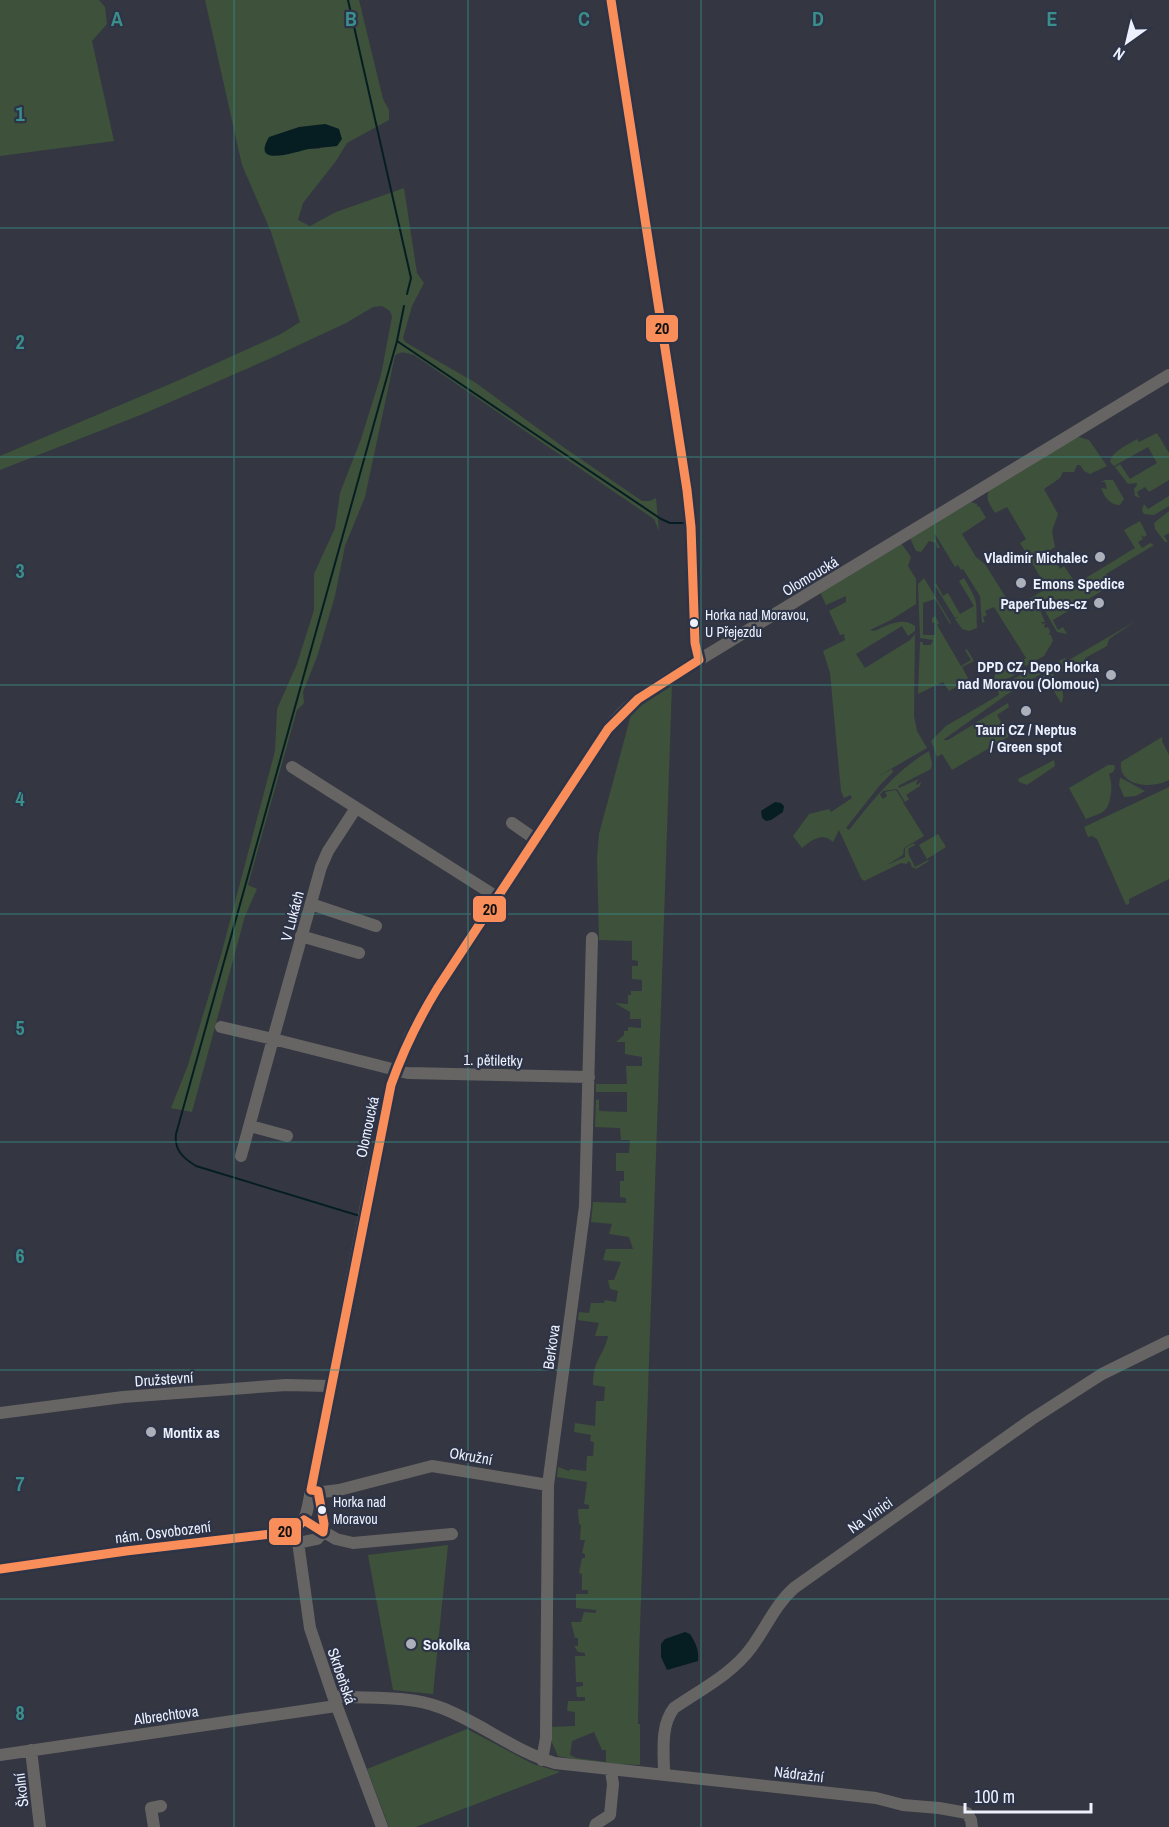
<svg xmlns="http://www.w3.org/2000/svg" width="1169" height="1827" font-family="'Archivo Narrow',sans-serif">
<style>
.green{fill:#3d513b;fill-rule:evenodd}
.water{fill:#061e22}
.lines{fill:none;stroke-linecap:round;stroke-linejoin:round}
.stream{stroke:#061e22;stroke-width:2}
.minor{stroke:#676564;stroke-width:12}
.bus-1-casing{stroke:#2e3447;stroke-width:14}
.bus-1{stroke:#fa8e5a;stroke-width:9}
.grid{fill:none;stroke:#3b8f8b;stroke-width:1.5;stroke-opacity:0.55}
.poi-dot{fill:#acb0bb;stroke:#2e3447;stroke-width:2}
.bus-dot{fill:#ecf1fd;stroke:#2e3447;stroke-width:2}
.labels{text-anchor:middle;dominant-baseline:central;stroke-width:4.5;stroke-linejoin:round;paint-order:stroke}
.bus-label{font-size:14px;fill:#ecf1fd;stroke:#2e3447;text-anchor:start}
.poi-label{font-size:15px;font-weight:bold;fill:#ecf1fd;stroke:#2e3447;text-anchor:end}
.street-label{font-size:15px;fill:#ecf1fd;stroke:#2e3447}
.grid-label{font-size:20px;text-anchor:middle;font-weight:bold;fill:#3b8f8b;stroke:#2e3447;stroke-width:4.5;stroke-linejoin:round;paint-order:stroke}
.line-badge{stroke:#2e3447;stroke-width:2}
.pale-badge-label{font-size:16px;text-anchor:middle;font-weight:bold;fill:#111}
</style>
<rect width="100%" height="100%" fill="#343741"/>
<path class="green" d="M0 0H99L105 7 107 24 92 41 114 141 0 156Z
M205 0H359L383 99 389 110V120L347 143 336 161 303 203 298 220 310 226 336 212 404 188 417 273 424 283 412 306 403 338 405 342 476 383 566 449 642 501H650L656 498 659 531 654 519 414 355C406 353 401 350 395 356L365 497 345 546 335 596 317 657 303 692 304 703 297 710 248 885 257 889 245 916 192 1112 171 1108 188 1065 221 955 275 751 277 709 297 664 314 610V574L335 528 340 493 361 439 381 375 392 317 390 311 382 306 373 307 346 323 269 359 143 414 0 470V456L177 381 281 334 300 322 271 232 242 165ZM325 124 339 129 319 149H307Z
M1157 433 1169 453V480L1149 492 1145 487 1137 492 1140 498 1135 496 1134 489 1137 485V483L1128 484 1115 467 1120 464 1130 479 1157 463 1148 447 1114 466 1110 462C1112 451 1128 445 1137 439L1139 442Z
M1079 437 1089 440 1107 466 1090 474 1084 471 1080 465H1077L1074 472H1063L1060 478 1044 489 1058 514 1052 531 1055 547 1049 551 1060 569 1064 566 1076 584 1135 548 1124 530 1140 521 1147 535 1144 537 1141 535 1143 539 1138 542 1142 548 1150 543 1154 545 1106 574 1112 585 1053 620 1058 630 1063 627 1067 634 1057 632 1041 604 1038 605 1045 622H1041L1043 624 1046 623 1044 626 1045 628 1048 627 1050 631 1049 635H1051L1053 641 1044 656 1026 666 1021 662 1026 658 994 607 985 611 987 615 983 617 985 622 982 623 980 596 963 569 961 570 958 565 955 567 935 534 934 537 940 548H937L936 543 929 541 921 552 916 551 910 538 971 502 977 504V507L979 506 986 518 962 534 976 557 985 564 1013 609 1047 588 1020 543 1026 539 1007 507 995 513C990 505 984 498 990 489L1075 438Z
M1105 480H1113L1124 499 1120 505C1110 505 1105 498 1101 488L1107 489 1105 482H1101Z
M1169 496V506L1154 515 1144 514 1142 510 1144 504 1148 509Z
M1169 511V533L1164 536 1168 542H1165L1155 529 1154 523Z
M901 543 911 557 908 566 916 579V604L891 620 870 630 874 631C887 626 902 616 915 626V631L908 636 902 626 856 654 865 668 910 640 915 634 914 716 917 731 927 748 877 777 892 769 893 772 880 785 846 828 849 830C873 800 895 771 929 751L932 764 931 769 898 786 899 788 919 779 916 783 917 785 921 782 920 786 906 795 909 799 905 802 897 789 883 791 880 795 883 799 887 796 885 792 896 790 904 803 902 804H904L924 836 904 848 903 855 887 865 905 857V848L914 843 915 845 908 849 909 855 915 867 928 860 929 861 916 869 912 867 910 862 908 861 907 864 901 863 864 881 861 878 839 830 833 842C822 832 812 840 802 848L793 836 809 814 829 809 831 812 852 798 850 795 844 798 841 791 830 673 823 651 845 640 844 634 840 635 829 611 846 602V596L826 605 820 592Z
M924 578 951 623 950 624 935 599 923 603V635H935V622L932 623V618L935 616 939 623 937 625 961 666 971 660 965 650 967 649 974 661 962 667 969 680 949 691 943 682 918 694 920 642H923V645H931L933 640 920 638 918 584Z
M964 578C979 603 976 600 977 628L969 631 962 629 955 619 959 616 955 618 934 584 936 585V583L943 596 948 593 960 614 974 606 959 581Z
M1136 621 1109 639 1107 646 1085 658 1087 663 1068 674 1061 671 1058 664 1059 661 1065 658 1067 661Z
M1016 663 1019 670C1014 677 1003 682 994 679L996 670 1002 666 1005 670Z
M1044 664C1053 671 1069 693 1061 703L1049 683 1040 689 1042 683 1052 675 1032 687 1030 686 1047 673 1046 671 1006 695 943 740H948L1008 703 1009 707 997 715 1009 735 1008 737 952 770 942 754 937 757 931 741 946 726 999 695 998 691 1002 686 1036 666Z
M672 683 639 1657 638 1724H640V1765L594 1763 558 1756 550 1738 551 1727 575 1726V1712L567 1711 568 1701H585V1697H577L576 1687 583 1686V1682H576L575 1656H585V1653L578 1652 574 1646H578V1638H575L571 1622H581L584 1612 596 1613V1610L576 1608V1594H588V1590H582V1574L579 1573 582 1558H585V1554L582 1553 585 1540H580L581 1525 579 1524 578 1509H589V1505L584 1504 587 1482 557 1477 558 1467 569 1471 570 1469 586 1471 587 1456H593L594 1442 590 1441 591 1435 574 1432 575 1423 595 1426 596 1401H604L605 1387 593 1385C593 1376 594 1368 598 1360 602 1352 606 1346 608 1336H595L599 1323 578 1320 579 1312 589 1313 591 1303H604L605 1300 616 1302 618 1291 610 1289 608 1280H614L621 1262 603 1260 606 1249H633L629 1237 609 1234 612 1224 591 1222 593 1202 626 1203V1198L620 1197V1181H624V1171H616V1153H629L630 1140H621L620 1128 595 1127 596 1100 599 1099V1111L627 1112V1092H596V1084H627L626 1066H642V1057L625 1054V1042H616L624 1035V1031H628V1027L641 1028V1019H630V1012L615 1003 628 1004V995H631V991H642V980L632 979V966H638V961L632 960V941L599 940 597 858 599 834 632 711 634 707ZM594 1732 602 1750H606V1762L576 1758 570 1755 572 1741Z
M1162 737V741L1169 755V780C1153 789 1118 787 1121 762Z
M1054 760 1055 766 1027 785 1019 782 1018 779Z
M1108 765H1114L1115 768 1113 772 1109 774C1111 781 1112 786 1111 793 1108 814 1103 812 1086 819L1069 788Z
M1120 778 1123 779 1145 791 1136 796 1124 797 1119 785Z
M1169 787V879L1129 899V904L1126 905 1097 839 1092 836 1088 837 1084 827Z
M938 834 946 847 927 859 919 845Z
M448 1545 433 1694 393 1690 368 1555Z
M467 1729 533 1764 560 1772 416 1827H389L367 1769Z"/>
<path class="water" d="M325 124 339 129 342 139 337 146C328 147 318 148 309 149 297 151 250 169 269 137L299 127Z
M775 802 781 803 784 806 783 812 771 820 766 821 762 818 761 811Z
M685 1632 690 1634C696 1643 699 1650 698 1661L667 1670 661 1657V1644L665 1639Z"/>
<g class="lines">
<path class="stream" d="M348 0 411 278 407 294
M397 341 661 519 670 523H686
M360 1216 196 1166C183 1158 174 1150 176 1134L397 341 404 306"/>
<path class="minor" d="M611 0 687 490 691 527 695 643 699 660
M292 767 497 897
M512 823 535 839
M311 904 376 926
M301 936 359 953
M221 1027 273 1039 321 867 328 851 356 808
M250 1126 287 1136
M241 1156 273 1039 408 1073 589 1077
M0 1413 123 1397 286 1385 330 1386
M311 1490 323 1492 339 1490 432 1466 548 1485
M318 1491 324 1524 323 1532
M304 1520 336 1539 353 1543 452 1534
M293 1530 298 1542 310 1628 333 1696 382 1827
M298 1543 317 1539 323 1532
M0 1569 126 1551 279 1533C308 1528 306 1515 311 1490L367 1200 391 1085 410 1036 437 989 608 729C631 698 666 680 699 660L1169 375
M333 1696C367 1699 406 1695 439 1707 479 1721 513 1751 555 1763L876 1798 903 1805 939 1808 967 1813 971 1820 972 1827
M31 1750 40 1827
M0 1755 336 1706
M542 1760 546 1738 548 1485 585 1206 592 938
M664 1774C664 1752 660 1726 674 1708 700 1690 732 1674 751 1648 766 1628 775 1605 794 1588L1032 1419 1102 1374 1169 1341
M154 1827 151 1808 161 1806
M595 1827 596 1824 610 1815 613 1784 611 1771"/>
<g class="bus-1-casing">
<path id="bus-1" d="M0 1569 126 1551 279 1533 297 1528 304 1520 323 1532 324 1524 318 1491 311 1490 391 1085C403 1051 418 1020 437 989L608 729 638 699 699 660 695 643 691 527 687 490 611 0"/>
</g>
<use href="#bus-1" class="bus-1"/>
</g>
<path class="grid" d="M234 0V1827M468 0V1827M701 0V1827M935 0V1827M0 228H1169M0 457H1169M0 685H1169M0 914H1169M0 1142H1169M0 1370H1169M0 1599H1169"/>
<g class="poi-dot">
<circle cx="1100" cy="557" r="6"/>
<circle cx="1021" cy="583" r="6"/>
<circle cx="1099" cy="603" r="6"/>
<circle cx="1111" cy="675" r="6"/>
<circle cx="1026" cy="711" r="6"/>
<circle cx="151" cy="1432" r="6"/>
<circle cx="411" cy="1644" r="6"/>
</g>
<g class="bus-dot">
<circle cx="694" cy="623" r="5"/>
<circle cx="322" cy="1510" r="5"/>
</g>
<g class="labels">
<g class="bus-label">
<text x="705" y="615">Horka nad Moravou,<tspan x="705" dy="17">U Přejezdu</tspan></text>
<text x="333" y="1502">Horka nad<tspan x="333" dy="17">Moravou</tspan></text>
</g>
<g class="poi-label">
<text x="1088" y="557">Vladimír Michalec</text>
<text x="1033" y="583" text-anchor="start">Emons Spedice</text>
<text x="1087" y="603">PaperTubes-cz</text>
<text x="1099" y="666">DPD CZ, Depo Horka<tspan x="1099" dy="17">nad Moravou (Olomouc)</tspan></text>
<text x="1026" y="729" text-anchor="middle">Tauri CZ / Neptus<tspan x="1026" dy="17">/ Green spot</tspan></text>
<text x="163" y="1432" text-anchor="start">Montix as</text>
<text x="423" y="1644" text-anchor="start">Sokolka</text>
</g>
<g class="street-label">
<text transform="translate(810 576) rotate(-31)">Olomoucká</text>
<text transform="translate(292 916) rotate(-75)">V Lukách</text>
<text transform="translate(493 1060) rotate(1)">1. pětiletky</text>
<text transform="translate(367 1127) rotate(-78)">Olomoucká</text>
<text transform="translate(551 1347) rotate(-82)">Berkova</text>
<text transform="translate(164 1379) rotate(-4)">Družstevní</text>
<text transform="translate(471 1456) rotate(10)">Okružní</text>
<text transform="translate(870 1515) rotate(-35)">Na Vinici</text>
<text transform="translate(163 1532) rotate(-7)">nám. Osvobození</text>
<text transform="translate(342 1676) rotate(71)">Skrbeňská</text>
<text transform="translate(166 1715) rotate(-8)">Albrechtova</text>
<text transform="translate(799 1774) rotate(7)">Nádražní</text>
<text transform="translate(21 1790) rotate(-97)">Školní</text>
</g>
</g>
<g class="grid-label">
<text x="117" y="26">A</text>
<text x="351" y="26">B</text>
<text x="584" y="26">C</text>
<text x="818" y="26">D</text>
<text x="1052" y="26">E</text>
<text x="20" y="121">1</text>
<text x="20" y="349">2</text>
<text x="20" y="578">3</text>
<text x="20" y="806">4</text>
<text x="20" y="1035">5</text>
<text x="20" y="1263">6</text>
<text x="20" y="1491">7</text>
<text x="20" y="1720">8</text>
</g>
<g class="line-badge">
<rect x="645" y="314" width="34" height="29" rx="6" fill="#fa8e5a"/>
<rect x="472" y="895" width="35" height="28" rx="6" fill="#fa8e5a"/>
<rect x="268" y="1517" width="34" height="29" rx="6" fill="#fa8e5a"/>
</g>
<g class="pale-badge-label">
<text x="662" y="334">20</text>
<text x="490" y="915">20</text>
<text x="285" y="1537">20</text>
</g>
<g transform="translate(1127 42) rotate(214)" stroke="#2e3447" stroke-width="4.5" paint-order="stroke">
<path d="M0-4.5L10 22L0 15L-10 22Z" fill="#ecf1fd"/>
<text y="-9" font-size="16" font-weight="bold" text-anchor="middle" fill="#ecf1fd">N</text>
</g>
<path d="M965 1803v9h126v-9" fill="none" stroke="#ecf1fd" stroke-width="3"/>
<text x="974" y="1803" font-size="18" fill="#ecf1fd" stroke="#2e3447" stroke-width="4.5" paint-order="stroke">100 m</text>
</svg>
